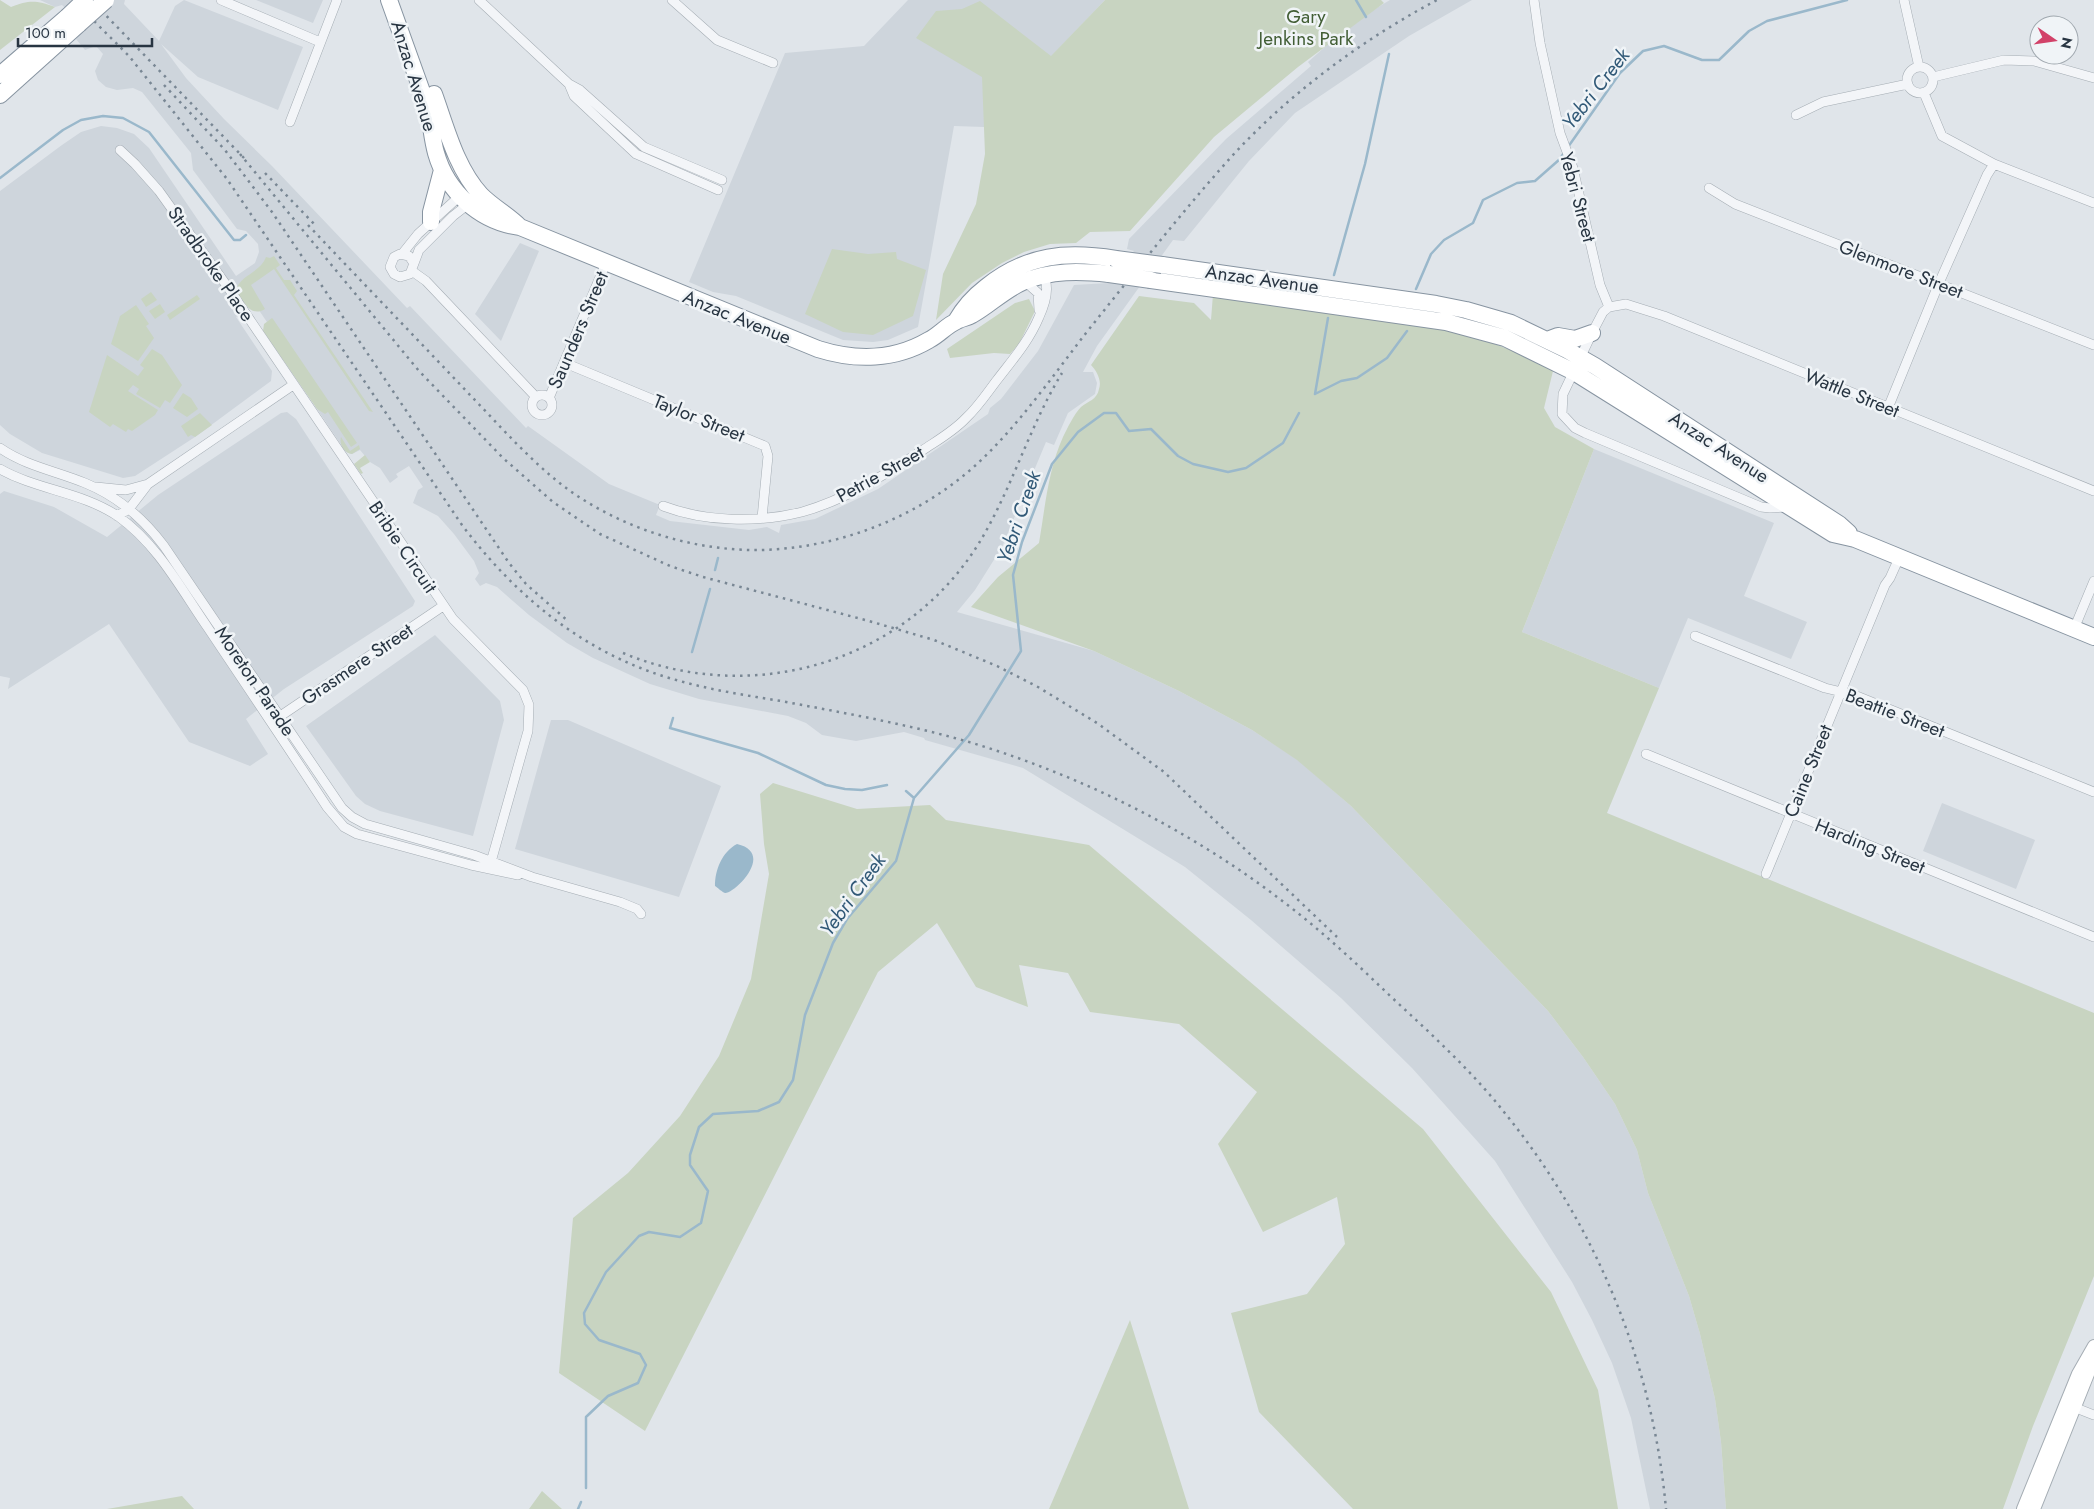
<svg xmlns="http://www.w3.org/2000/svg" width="2094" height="1509" font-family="Jost,sans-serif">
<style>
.built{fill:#ced5dc}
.green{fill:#c8d4c1}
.water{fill:#9ab8cb}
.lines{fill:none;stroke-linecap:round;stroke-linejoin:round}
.stream{stroke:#9ab8cb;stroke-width:2.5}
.street-casing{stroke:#a5adb4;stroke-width:10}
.secondary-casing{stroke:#a5adb4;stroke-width:14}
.highway-casing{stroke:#8794a1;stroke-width:18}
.street{stroke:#f3f5f8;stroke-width:9}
.secondary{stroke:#fff;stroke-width:12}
.highway{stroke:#fff;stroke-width:16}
.rail{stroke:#798794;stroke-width:2.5;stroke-dasharray:2.5 5;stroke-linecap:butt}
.highway-bridge-casing{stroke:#8794a1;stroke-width:18;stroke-linecap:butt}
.highway-bridge{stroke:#fff;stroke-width:16}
.labels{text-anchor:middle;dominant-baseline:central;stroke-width:5;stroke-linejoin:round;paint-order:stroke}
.park-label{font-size:19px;fill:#425e35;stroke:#f0f4f7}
.street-label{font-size:19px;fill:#283542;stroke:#f0f4f7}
.water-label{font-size:20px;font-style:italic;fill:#315977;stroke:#f0f4f7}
</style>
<rect width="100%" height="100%" fill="#e0e5ea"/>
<path class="built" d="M40 0H125L124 4 159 41 175 6 184 0 303 47 278 110 198 77 161 44 186 78 224 119 272 166 407 308 410 306 526 428 528 426 609 484 660 505 656 515 670 521 749 530 767 527 779 533 781 525 815 519 878 489 988 414 990 408 1001 399 1038 351 1074 285 1108 283 1134 251 1127 249 1129 239 1226 139 1311 66 1308 62 1353 22 1390 0H1472L1409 36 1295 113 1249 161 1184 241 1173 240 1097 346 1083 372H1093L1097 383 1095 394 1068 413 1054 445 1046 442 1002 547 975 590 957 612 1094 651 1179 691 1252 730 1272 743 1298 760 1351 806 1548 1011 1583 1057 1615 1104 1637 1150 1648 1193 1689 1296 1700 1334 1715 1399 1721 1442 1726 1509H1650L1631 1418 1612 1363 1592 1320 1572 1282 1495 1161 1412 1068 1341 998 1251 920 1185 867 1023 768 925 740 924 738 904 732 856 741 822 735 806 723 788 716 699 699 650 684 593 658 567 643 529 615 497 587 486 583 480 586 475 579 479 573 474 561 454 534 438 516 413 503 418 490 423 487 409 466 396 474 398 477 390 483 380 468 370 462 360 450 352 454 346 452 315 406 321 401 254 303 236 317 272 371 271 381 195 437 135 476 123 478 42 453 10 434 0 425V191L62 145 81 132 101 126 117 128 134 134 149 148 236 276 255 263 259 252 258 244 246 231 237 229 193 170 191 153 142 92 133 88 117 90 106 87 98 80 95 71 103 54 96 46 85 50 76 39 86 28 62 5 55 7Z
M256 0H323L313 23Z
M908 0H1105L984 127 954 126 918 327 888 340 873 342 843 340 736 296 713 292 689 282 785 53 864 46Z
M520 243 539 251 501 341 475 314Z
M287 412 296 419 415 601 413 606 284 689 246 719 268 754 250 766 189 742 109 624 8 689 10 678 0 676V494L4 491 54 507 107 537 158 495 281 413Z
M1594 449 1774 523 1744 596 1807 622 1791 659 1688 618 1659 688 1522 632Z
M435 635 500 701 504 720 473 836 380 811 365 804 356 796 306 726Z
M551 720H568L721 786 679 897 515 849Z
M1942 803 2035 840 2016 889 1923 851Z"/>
<path class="green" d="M0 0 11 7C29 0 36 0 55 7L0 50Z
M1105 0H1381L1384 3 1298 67 1214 137 1130 231 1090 232 1076 243 1050 244 1024 252 1002 263 972 283 936 320 943 274 976 204 985 154 982 77 916 38 936 11 962 9 980 1 1051 56Z
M832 249 868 254 896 252 897 259 926 270 913 316 873 335 843 332 805 314Z
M274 256 280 265 276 268 284 280H290L297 291 294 295 373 412 369 411 274 269 251 285 265 309C250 318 243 301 236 290 240 275 260 273 266 257L270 258Z
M151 292 157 300 146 307 141 299Z
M1213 294 1464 332 1518 353 1553 371 1544 408 1555 427 1594 449 1522 632 1659 688 1607 813 2094 1013V1276L2033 1426 2003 1509H1726L1721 1442 1715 1399 1700 1334 1689 1296 1648 1193 1637 1150 1615 1104 1583 1057 1548 1011 1351 806 1297 760 1252 730 1179 691 1094 651 971 607 998 577 1039 543C1045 508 1048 470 1063 437 1067 429 1074 414 1081 407 1088 401 1097 400 1099 389 1102 381 1097 371 1091 365L1139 296 1194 303 1211 320Z
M197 295 200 299 170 320 167 315Z
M1029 299 1035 311 1019 344 1010 354 994 353 950 358 947 349 1015 303Z
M160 304 165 312 155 319 149 311Z
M136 305 149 324 146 326 154 338 138 361 111 344 120 316Z
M272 318 273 319 357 443 351 447 328 412 325 414 317 409 263 331 264 324Z
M152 349 162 355 182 385 170 403 165 400 160 408 136 394 139 389 133 385 128 391 158 410 155 415 132 431 128 429 126 432 113 424 110 427 89 412 107 355 138 376 144 368 140 365Z
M183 393 191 398 198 409 187 417 173 408Z
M200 413 212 425 195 437 191 435 188 437 181 426Z
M341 437 350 451 359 445 360 449 352 454C344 453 339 444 341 437Z
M365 455 370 462 360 468 363 473 361 474 354 464Z
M773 783 857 809 930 805 946 820 1089 845 1423 1129 1551 1292 1598 1390 1618 1509H1353L1259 1412 1231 1313 1307 1294 1345 1244 1337 1197 1263 1232 1218 1144 1257 1092 1179 1024 1090 1012 1068 973 1019 965 1028 1007 976 987 937 923 878 972 645 1431 559 1373 573 1218 628 1173 680 1116 719 1056 751 979 769 874 764 844 760 794Z
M1130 1320 1189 1509H1049Z
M542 1491 562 1509H529Z
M182 1496 194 1509H107Z"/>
<path class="water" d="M737 844C776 853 734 894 725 893 722 892 718 888 715 886 715 870 722 852 737 844Z"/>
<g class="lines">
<path class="stream" d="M1356 0 1366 17
M1568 147 1620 73 1643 51 1664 46 1702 60H1719L1749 31 1767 21 1847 0
M0 178 63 130 81 120 103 116 123 118 149 132 234 240H240L246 235
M1334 275 1365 164 1389 54
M1416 289 1431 254 1444 240 1473 223 1483 200 1517 183 1535 181 1560 159 1565 151
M1315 394 1341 381 1357 378 1387 358 1407 331
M1315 394 1328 318
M715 570 718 558
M692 652 710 589
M673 718 670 728 758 753 826 785 845 789 862 790 887 785
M906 791 914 798
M586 1488V1417L608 1396 638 1383 646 1365 640 1354 599 1340 585 1324 584 1313 606 1272 639 1236 649 1232 680 1237 701 1223 708 1191 690 1165V1155L699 1127 713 1114 758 1111 779 1102 793 1080 805 1015 833 943 847 919 896 861 914 798 969 735 1021 651 1013 575 1022 542 1052 464 1078 432 1104 413H1116L1129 431 1151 429 1178 456 1193 464 1228 472 1246 468 1283 443 1299 413
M578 1509 581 1502"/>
<g class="street-casing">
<path id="street" d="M221 0 320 42
M479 0 569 84 580 90 644 147 722 180
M672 0 717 40 773 63
M1534 0 1540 43 1560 133 1573 168 1600 285 1609 307
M1904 0 1919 67
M1907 80a13 13 0 1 1 26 0a13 13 0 1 1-26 0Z
M1933 77 2004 60 2034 61 2094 78
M569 84 574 96 636 154 718 190
M1924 93 1942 136 1994 164 2094 203
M1796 115 1823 102 1908 84
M290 122 337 0
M120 150 135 164 159 191 227 286 453 619 523 690 529 705 528 731 489 869
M1709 188 1735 204 2094 345
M402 254 418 234 462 194
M413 262 409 256 400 254 394 257 390 267 394 274 400 277 410 274 419 250 453 216 471 202
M412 271 426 281 536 397
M1022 282 1029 285 1038 293 1039 310
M1609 307 1626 304 1664 316 2094 491
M1609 307 1603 312 1592 333 1563 394 1562 414 1575 428 1585 433 1761 507 1770 508 1788 507
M565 363 765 446 768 456 762 518
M532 405a10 10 0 1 1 20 0a10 10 0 1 1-20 0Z
M549 398 606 263
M1888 408 1939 283 1987 175 1994 164
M0 448C26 466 56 471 85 483 117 496 143 518 164 546L342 808 352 817 365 824 474 855 532 877 620 902 637 909 641 914
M0 469C37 490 83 492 119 517 158 545 181 589 208 628 248 688 288 747 327 807L344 827 357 834 471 865 518 875
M96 487 126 490 148 484 293 385
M663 506C705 522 758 523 802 512 845 500 886 474 923 450 938 440 954 431 966 418 978 407 987 393 997 380 1013 359 1029 341 1039 317 1045 304 1051 286 1042 274
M117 516 129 509 148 484
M2074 629 2094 581
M1695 636 1825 688 1854 695 2094 792
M276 719 443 606
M1646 754 2094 937
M1766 874 1885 585 1890 578 1899 558
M2071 1406 2094 1415"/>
</g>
<g class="secondary-casing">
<path id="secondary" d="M2023 1509 2078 1374 2094 1346
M2034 1509 2094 1359"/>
</g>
<g class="highway-casing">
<path id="highway" d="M389 0 425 100C431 117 431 135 436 153 447 192 480 222 520 227L818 349C856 361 895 360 929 340 939 335 947 325 957 321 962 318 967 318 972 315 990 305 1004 290 1023 282 1051 270 1080 271 1109 274
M0 75 67 17
M434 94C446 127 456 168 481 195 493 207 508 215 520 227
M0 95 79 24
M431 222V212L442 170
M1162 265 1436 304 1466 310 1511 323 1567 350 1595 366 1839 524 1849 533
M1151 280 1446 322 1505 338 1574 372 1833 534 1855 539 2094 637
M956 321C964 307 973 297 986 287 1027 254 1067 251 1116 259
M1550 339 1558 336 1575 339 1592 333"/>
</g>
<use href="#street" class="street"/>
<use href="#secondary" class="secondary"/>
<use href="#highway" class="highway"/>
<path class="rail" d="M73 0 129 56 227 179 462 525C511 590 573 644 651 672 693 687 737 694 781 701 844 713 907 724 969 742 1086 777 1198 834 1294 910 1327 936 1357 964 1387 993 1428 1031 1470 1069 1504 1112 1596 1225 1653 1364 1666 1509
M91 0 244 158
M164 85 225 150 272 212 509 563 526 584 569 622
M240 154 419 371 503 458 553 502 600 534 670 566 703 577 869 621 934 640 997 666 1038 687 1097 723 1164 772 1337 937
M265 173 317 227
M308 225C362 282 417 339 471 396 505 431 538 470 579 497 633 532 698 551 761 550 840 548 919 517 977 464 1018 426 1052 377 1086 333 1134 273 1181 213 1232 156 1290 93 1362 40 1437 0
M623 653C752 707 905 663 979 543 1012 489 1029 427 1062 373"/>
<g class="highway-bridge-casing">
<path id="highway-bridge" d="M67 17 85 0
M79 24 106 0
M1116 259 1162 265
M1109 274 1151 280"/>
</g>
<use href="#highway-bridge" class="highway-bridge"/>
</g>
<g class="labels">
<g class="park-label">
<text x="1306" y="16">Gary<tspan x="1306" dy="22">Jenkins Park</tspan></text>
</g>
<g class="street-label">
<text transform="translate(414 76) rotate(73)">Anzac Avenue</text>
<text transform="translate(1578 197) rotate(75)">Yebri Street</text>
<text transform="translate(211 264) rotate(55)">Stradbroke Place</text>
<text transform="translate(1901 269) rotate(21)">Glenmore Street</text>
<text transform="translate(1262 279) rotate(8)">Anzac Avenue</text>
<text transform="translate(737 317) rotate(22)">Anzac Avenue</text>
<text transform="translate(578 330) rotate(-67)">Saunders Street</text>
<text transform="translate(1852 393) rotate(22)">Wattle Street</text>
<text transform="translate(699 418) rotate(22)">Taylor Street</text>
<text transform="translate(1719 447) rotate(33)">Anzac Avenue</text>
<text transform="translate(880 474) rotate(-29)">Petrie Street</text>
<text transform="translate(403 547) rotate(56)">Bribie Circuit</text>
<text transform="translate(357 664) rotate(-34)">Grasmere Street</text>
<text transform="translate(255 681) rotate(56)">Moreton Parade</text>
<text transform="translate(1895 713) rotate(21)">Beattie Street</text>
<text transform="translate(1808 771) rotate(-68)">Caine Street</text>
<text transform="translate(1870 846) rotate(22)">Harding Street</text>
</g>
<g class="water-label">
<text transform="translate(1596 89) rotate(-52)">Yebri Creek</text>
<text transform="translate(1019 517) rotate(-71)">Yebri Creek</text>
<text transform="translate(853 895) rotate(-54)">Yebri Creek</text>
</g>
</g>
<g transform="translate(2054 40) rotate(103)"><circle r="24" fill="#f0f4f7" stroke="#a0a8af"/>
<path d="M0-4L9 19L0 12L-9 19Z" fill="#d24269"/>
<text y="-8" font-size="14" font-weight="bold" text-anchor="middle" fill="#283542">N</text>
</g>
<path d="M18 38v8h134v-8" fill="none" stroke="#283542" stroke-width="2.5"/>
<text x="25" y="38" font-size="15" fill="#283542" stroke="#f0f4f7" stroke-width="4" paint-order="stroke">100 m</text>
</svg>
